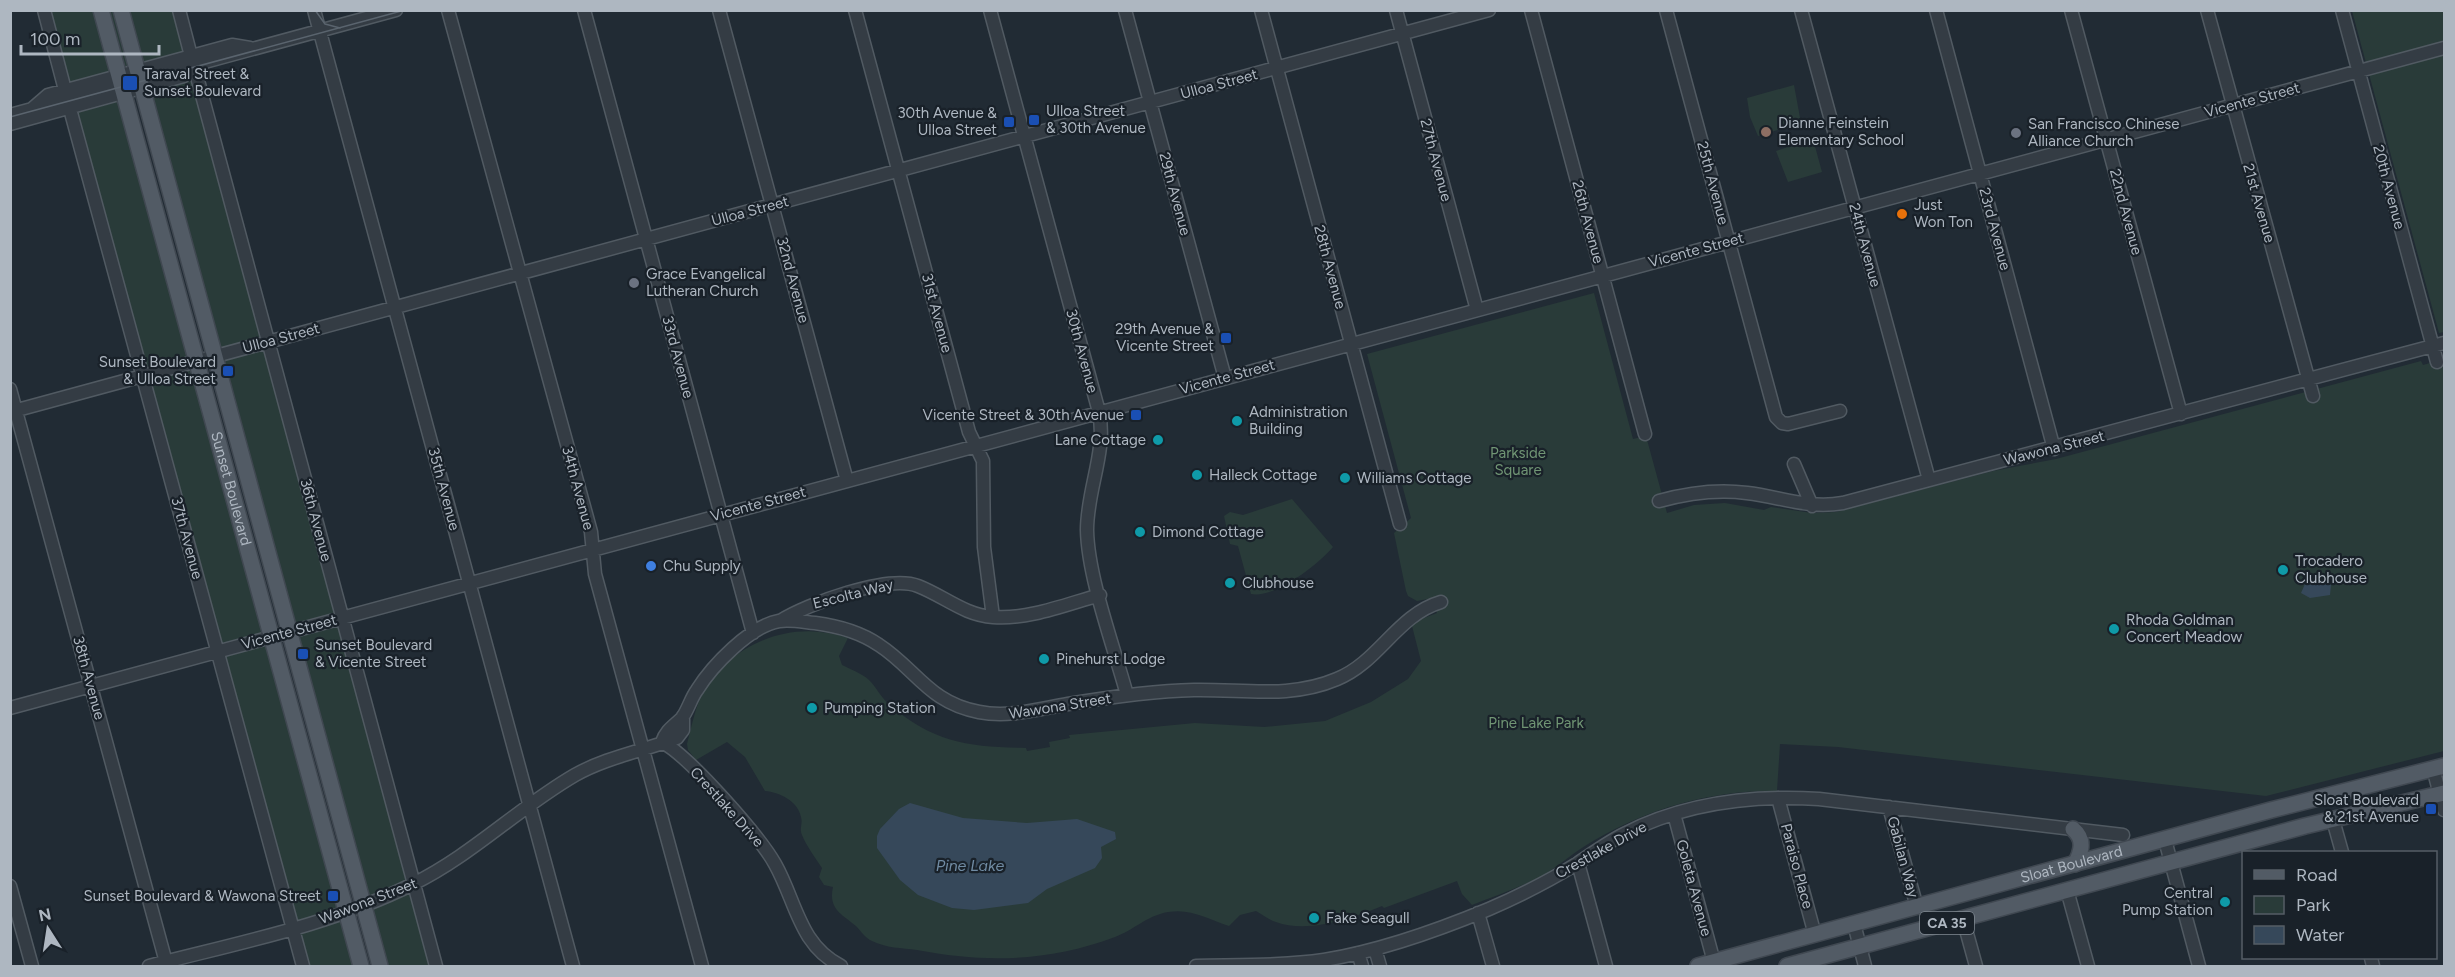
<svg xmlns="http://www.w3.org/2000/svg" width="2455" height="977" font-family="Figtree,sans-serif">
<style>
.green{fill:#293b39}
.water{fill:#36485a}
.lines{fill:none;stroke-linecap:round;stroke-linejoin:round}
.minor-casing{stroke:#515a62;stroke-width:15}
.major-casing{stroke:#404851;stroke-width:18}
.minor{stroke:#343c44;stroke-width:12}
.major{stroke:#525b65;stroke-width:15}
.tram{stroke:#5a646e;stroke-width:1.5}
.transit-dot{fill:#1a4fb4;stroke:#192129;stroke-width:2}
.education-dot{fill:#8d6e63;stroke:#192129;stroke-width:2}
.worship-dot{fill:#6b7280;stroke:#192129;stroke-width:2}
.food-dot{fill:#e8710a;stroke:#192129;stroke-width:2}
.culture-dot{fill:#0f9aa8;stroke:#192129;stroke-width:2}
.shop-dot{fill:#3f7fe0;stroke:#192129;stroke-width:2}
.labels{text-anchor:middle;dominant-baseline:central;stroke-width:4.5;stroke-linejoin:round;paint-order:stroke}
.shield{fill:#192129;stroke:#818a93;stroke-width:1.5}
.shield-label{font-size:14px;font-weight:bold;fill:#aeb7c1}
.poi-label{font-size:15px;fill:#aeb7c1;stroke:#192129;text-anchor:start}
.street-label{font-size:15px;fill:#aeb7c1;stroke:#192129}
.park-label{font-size:15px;fill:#709574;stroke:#192129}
.water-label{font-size:16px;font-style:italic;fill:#708ba3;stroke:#192129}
</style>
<rect width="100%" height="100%" fill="#212b34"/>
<path class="green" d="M44 11H178L189 50 64 85Z
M2352 11H2444V332L2439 333Z
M197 80 436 966H380L143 95 183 81 186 83Z
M1794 85 1801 123 1758 136 1750 117 1747 98Z
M125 100 361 966H303L72 114Z
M1813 139 1822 172 1788 182 1776 151Z
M1594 293 1633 439 1646 436 1667 513 1694 505 1725 503 1764 510 1771 507 1812 513 1836 512 1993 471 2056 459 2421 361 2423 365 2444 359V751L2266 796 1838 747 1780 744 1777 791C1712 790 1649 808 1593 841 1573 852 1556 869 1536 879 1515 889 1493 897 1472 905L1462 894 1457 881 1384 908 1382 906C1353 918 1308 934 1276 922 1269 920 1262 914 1256 911L1240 915 1229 926C1208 919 1191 908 1168 912 1146 916 1134 930 1115 937 1048 962 985 963 917 950 902 948 886 948 872 941 865 938 861 931 856 926 842 914 828 909 833 887L824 885 819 877 822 868C815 857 807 847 802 835 799 828 803 824 801 817 798 801 779 792 765 791L745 757 727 742 696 760 688 750 687 744C691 729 694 713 700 699 728 644 790 618 848 638L839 656 842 665C850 669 863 674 869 680 877 688 881 698 890 705 934 743 969 747 1026 748L1027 751 1050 747 1049 742 1070 738 1069 735 1195 723 1264 727 1325 721 1371 702 1408 679 1421 661 1412 626 1419 620 1437 613 1433 598 1417 601 1408 596 1406 591 1394 533 1411 518 1367 354Z
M1292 499 1333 547C1319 564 1274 599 1251 594L1238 546 1230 544 1224 516 1230 512 1243 515Z"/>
<path class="water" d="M2324 581 2331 585 2330 595 2310 598 2301 593 2305 584Z
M910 803 963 818 1027 823 1077 819 1115 832 1116 839 1101 847 1102 858 1095 868 1047 889 1028 903 974 910 952 908 918 895 900 880 877 848V836L880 829 899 809Z"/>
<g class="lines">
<g class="minor-casing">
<path id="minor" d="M44 10 65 90
M179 10 191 56
M314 10 573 966
M448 10 591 532 595 574 702 966
M584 10 753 633
M719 10 847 481
M855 10 969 432 983 461 984 547 993 617
M990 10 1099 412C1107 452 1087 489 1087 530 1088 578 1114 647 1127 695
M1125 10 1225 378
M1261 10 1400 524
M1396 10 1477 310
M1531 10 1645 434
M1666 10 1776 417 1782 423 1788 424 1840 411
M1801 10 1929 480
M1936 10 2054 449
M2071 10 2181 414
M2207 10 2313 396
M2342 10 2437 362
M196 73 436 966
M33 108 48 95 232 45 250 48
M70 109 303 966
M10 115 396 10
M10 124 184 76
M10 389 167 966
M10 412 1489 10
M1794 464 1812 506
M1659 501C1688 493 1717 489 1747 493 1781 497 1808 509 1843 503L2444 343
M780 621C807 604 888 574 918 586 944 596 964 615 993 617 1028 620 1067 604 1100 595
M10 708 2444 48
M662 742C666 730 674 726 682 718 688 710 691 698 697 690 712 666 750 626 779 621 790 619 804 622 815 623 838 626 860 632 879 645 916 669 929 703 979 712 1009 718 1038 709 1068 704 1110 697 1152 691 1194 690 1244 689 1290 699 1337 679 1379 662 1397 615 1441 602
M662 742C689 756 760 837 775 864 796 901 799 945 841 966
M2433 768 2444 810
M1778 798 1815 935
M1889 807 1917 907
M1674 814 1714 962
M2333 820 2342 852
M2165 840 2199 966
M1578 863 1606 966
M10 886 32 966
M2067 890 2088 966
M1478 913 1493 966
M1963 919 1976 966
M1854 924 1865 966
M1375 949 1380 966
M1358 953 1362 966
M2371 958 2373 966
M149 966C237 943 331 925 413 884 472 855 518 808 575 775 607 757 643 751 677 738L683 730V716
M1196 966C1239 965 1282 966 1324 960 1380 951 1436 931 1489 909 1519 896 1549 881 1578 863 1593 853 1608 842 1624 834 1684 803 1753 795 1819 799L2123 835"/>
</g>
<g class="major-casing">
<g id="major">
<path id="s1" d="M101 10 361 966"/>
<path d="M121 10 380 966"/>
<path d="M2073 829C2085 839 2082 851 2075 864"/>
<path id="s2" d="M1698 966 2271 810 2444 766"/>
<path d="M1787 966 2305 826 2444 793"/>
</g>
</g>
<use href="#minor" class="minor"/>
<use href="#major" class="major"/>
<path class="tram" d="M315 10 325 24 340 28
M10 117 405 10"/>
</g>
<g class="transit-dot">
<rect x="122" y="75" width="16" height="16" rx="3"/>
<rect x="1028" y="114" width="12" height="12" rx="3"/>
<rect x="1003" y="116" width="12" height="12" rx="3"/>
<rect x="1220" y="332" width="12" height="12" rx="3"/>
<rect x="222" y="365" width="12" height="12" rx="3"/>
<rect x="1130" y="409" width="12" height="12" rx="3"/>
<rect x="297" y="648" width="12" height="12" rx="3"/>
<rect x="2425" y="803" width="12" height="12" rx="3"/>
<rect x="327" y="890" width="12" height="12" rx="3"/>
</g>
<circle class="education-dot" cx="1766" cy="132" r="6"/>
<g class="worship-dot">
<circle cx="2016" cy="133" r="6"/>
<circle cx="634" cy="283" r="6"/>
</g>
<circle class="food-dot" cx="1902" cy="214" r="6"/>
<g class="culture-dot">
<circle cx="1237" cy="421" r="6"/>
<circle cx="1158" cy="440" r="6"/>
<circle cx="1197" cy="475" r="6"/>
<circle cx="1345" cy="478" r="6"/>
<circle cx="1140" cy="532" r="6"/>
<circle cx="2283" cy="570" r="6"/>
<circle cx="1230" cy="583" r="6"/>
<circle cx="2114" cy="629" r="6"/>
<circle cx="1044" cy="659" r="6"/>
<circle cx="812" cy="708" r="6"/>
<circle cx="2225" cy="902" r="6"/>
<circle cx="1314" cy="918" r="6"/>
</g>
<circle class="shop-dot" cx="651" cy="566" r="6"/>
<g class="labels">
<rect class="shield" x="1920" y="912" width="54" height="22" rx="4.5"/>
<g class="shield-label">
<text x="1947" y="923">CA 35</text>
</g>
<g class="poi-label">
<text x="144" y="74">Taraval Street &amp;<tspan x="144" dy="17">Sunset Boulevard</tspan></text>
<text x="1046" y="111">Ulloa Street<tspan x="1046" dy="17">&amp; 30th Avenue</tspan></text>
<text x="997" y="113" text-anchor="end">30th Avenue &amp;<tspan x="997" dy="17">Ulloa Street</tspan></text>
<text x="1778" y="123">Dianne Feinstein<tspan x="1778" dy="17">Elementary School</tspan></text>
<text x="2028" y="124">San Francisco Chinese<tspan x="2028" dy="17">Alliance Church</tspan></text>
<text x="1914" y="205">Just<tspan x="1914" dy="17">Won Ton</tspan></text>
<text x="646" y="274">Grace Evangelical<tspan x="646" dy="17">Lutheran Church</tspan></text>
<text x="1214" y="329" text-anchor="end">29th Avenue &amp;<tspan x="1214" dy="17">Vicente Street</tspan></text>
<text x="216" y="362" text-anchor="end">Sunset Boulevard<tspan x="216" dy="17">&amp; Ulloa Street</tspan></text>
<text x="1249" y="412">Administration<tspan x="1249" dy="17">Building</tspan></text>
<text x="1124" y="415" text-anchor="end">Vicente Street &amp; 30th Avenue</text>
<text x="1146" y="440" text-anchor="end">Lane Cottage</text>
<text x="1209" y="475">Halleck Cottage</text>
<text x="1357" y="478">Williams Cottage</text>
<text x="1152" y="532">Dimond Cottage</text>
<text x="2295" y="561">Trocadero<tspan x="2295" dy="17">Clubhouse</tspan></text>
<text x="663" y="566">Chu Supply</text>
<text x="1242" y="583">Clubhouse</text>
<text x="2126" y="620">Rhoda Goldman<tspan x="2126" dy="17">Concert Meadow</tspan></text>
<text x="315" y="645">Sunset Boulevard<tspan x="315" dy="17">&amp; Vicente Street</tspan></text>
<text x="1056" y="659">Pinehurst Lodge</text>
<text x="824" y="708">Pumping Station</text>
<text x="2419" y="800" text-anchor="end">Sloat Boulevard<tspan x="2419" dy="17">&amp; 21st Avenue</tspan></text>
<text x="2213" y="893" text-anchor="end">Central<tspan x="2213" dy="17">Pump Station</tspan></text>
<text x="321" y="896" text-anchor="end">Sunset Boulevard &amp; Wawona Street</text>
<text x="1326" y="918">Fake Seagull</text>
</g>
<g class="street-label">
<text transform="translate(1219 84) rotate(-15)">Ulloa Street</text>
<text transform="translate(2252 100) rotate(-15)">Vicente Street</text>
<text transform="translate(1436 160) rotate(75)">27th Avenue</text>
<text transform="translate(1713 183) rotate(75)">25th Avenue</text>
<text transform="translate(2389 187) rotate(75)">20th Avenue</text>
<text transform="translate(1175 194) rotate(75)">29th Avenue</text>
<text transform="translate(2259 203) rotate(74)">21st Avenue</text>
<text transform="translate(750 211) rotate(-15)">Ulloa Street</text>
<text transform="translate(2126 212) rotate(75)">22nd Avenue</text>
<text transform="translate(1588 222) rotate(75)">26th Avenue</text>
<text transform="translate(1995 229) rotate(75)">23rd Avenue</text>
<text transform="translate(1865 245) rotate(75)">24th Avenue</text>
<text transform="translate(1696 250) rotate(-15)">Vicente Street</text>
<text transform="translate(1330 267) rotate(75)">28th Avenue</text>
<text transform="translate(793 280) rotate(75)">32nd Avenue</text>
<text transform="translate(937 313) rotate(75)">31st Avenue</text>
<text transform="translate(281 338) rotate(-15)">Ulloa Street</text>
<text transform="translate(1082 351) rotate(75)">30th Avenue</text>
<text transform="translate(678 357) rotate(75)">33rd Avenue</text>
<text transform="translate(1227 377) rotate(-15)">Vicente Street</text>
<text transform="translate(2054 448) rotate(-14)">Wawona Street</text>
<text transform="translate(578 488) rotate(75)">34th Avenue</text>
<text stroke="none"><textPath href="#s1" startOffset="496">Sunset Boulevard</textPath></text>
<text transform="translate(444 489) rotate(75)">35th Avenue</text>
<text transform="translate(758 504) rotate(-15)">Vicente Street</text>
<text transform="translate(316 520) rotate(75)">36th Avenue</text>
<text transform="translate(187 538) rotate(75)">37th Avenue</text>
<text transform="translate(853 594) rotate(-14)">Escolta Way</text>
<text transform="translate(289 632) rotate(-15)">Vicente Street</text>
<text transform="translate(89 678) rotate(75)">38th Avenue</text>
<text transform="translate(1060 706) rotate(-9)">Wawona Street</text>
<text transform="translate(727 807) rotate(48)">Crestlake Drive</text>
<text transform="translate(1601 850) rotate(-29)">Crestlake Drive</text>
<text transform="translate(1903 857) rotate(75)">Gabilan Way</text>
<text stroke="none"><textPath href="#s2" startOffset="387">Sloat Boulevard</textPath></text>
<text transform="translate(1797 866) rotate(75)">Paraiso Place</text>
<text transform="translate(1694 888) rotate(75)">Goleta Avenue</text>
<text transform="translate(368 901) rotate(-21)">Wawona Street</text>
</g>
<g class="park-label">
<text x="1518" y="453">Parkside<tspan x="1518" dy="17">Square</tspan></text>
<text x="1536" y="723">Pine Lake Park</text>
</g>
<g class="water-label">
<text x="970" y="865">Pine Lake</text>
</g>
</g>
<rect width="2455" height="977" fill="none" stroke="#aeb7c1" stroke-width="24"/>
<rect x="2242" y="851" width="195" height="108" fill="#192129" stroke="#555d66" stroke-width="1.5"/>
<rect x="2254" y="870" width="30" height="9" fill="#525b65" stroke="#555d66" stroke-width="1.5"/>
<text x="2296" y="881" font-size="18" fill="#aeb7c1">Road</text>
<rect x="2254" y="896" width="30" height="18" fill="#293b39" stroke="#555d66" stroke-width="1.5"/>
<text x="2296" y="911" font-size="18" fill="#aeb7c1">Park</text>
<rect x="2254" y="926" width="30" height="18" fill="#36485a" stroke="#555d66" stroke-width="1.5"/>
<text x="2296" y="941" font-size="18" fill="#aeb7c1">Water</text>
<g transform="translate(48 929) rotate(348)" stroke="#192129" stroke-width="4.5" paint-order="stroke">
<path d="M0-4.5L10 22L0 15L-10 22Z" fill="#aeb7c1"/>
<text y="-9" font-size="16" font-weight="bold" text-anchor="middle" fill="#aeb7c1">N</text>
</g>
<path d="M21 45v9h138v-9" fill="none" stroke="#aeb7c1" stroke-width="3"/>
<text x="30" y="45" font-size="18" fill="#aeb7c1" stroke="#192129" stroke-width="4.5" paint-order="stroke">100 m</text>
</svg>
